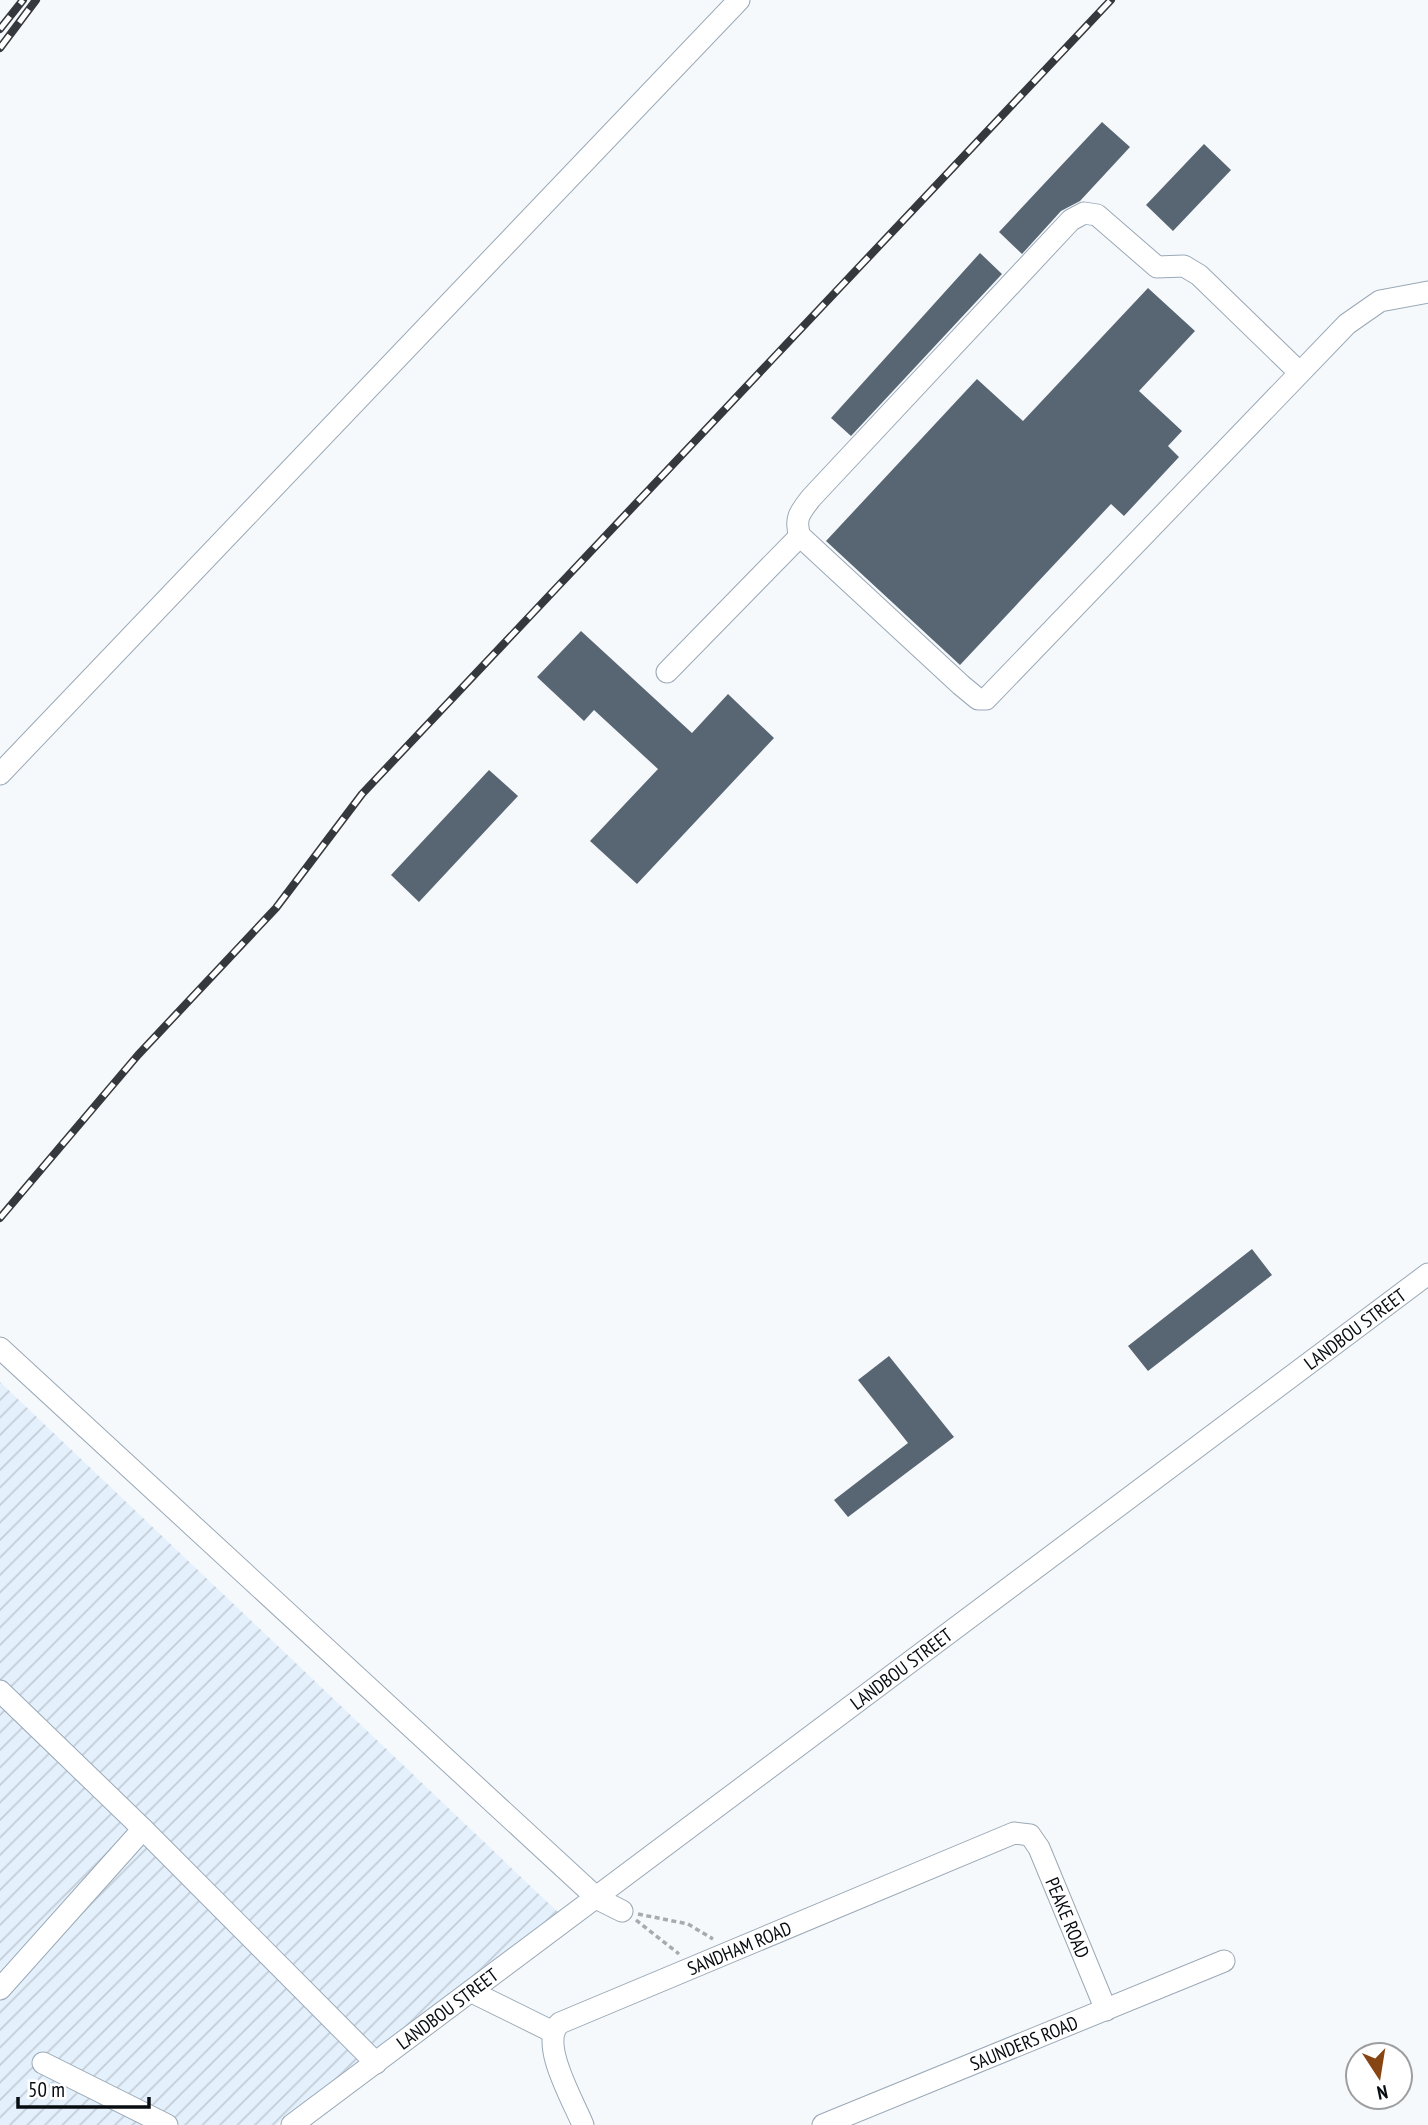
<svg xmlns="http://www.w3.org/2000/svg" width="1428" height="2125" font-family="'PT Sans Narrow',sans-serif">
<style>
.industrial{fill:url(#industrial-furrows)}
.building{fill:#586673}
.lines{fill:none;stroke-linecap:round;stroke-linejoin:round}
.minor-casing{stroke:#9aa9b7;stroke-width:23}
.path{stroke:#a7abae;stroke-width:3.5;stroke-dasharray:5 3.5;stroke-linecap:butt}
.minor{stroke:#fff;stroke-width:21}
.rail-casing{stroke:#35393e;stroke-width:8}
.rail{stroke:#fff;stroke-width:5;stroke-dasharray:16;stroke-linecap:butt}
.labels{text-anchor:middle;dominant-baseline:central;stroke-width:5;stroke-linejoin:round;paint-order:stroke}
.street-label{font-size:19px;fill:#070c11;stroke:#fff}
</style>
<defs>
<pattern id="industrial-furrows" width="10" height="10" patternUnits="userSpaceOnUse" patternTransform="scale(1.75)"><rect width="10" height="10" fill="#e4f1fd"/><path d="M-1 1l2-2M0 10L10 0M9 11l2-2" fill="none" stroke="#c2cdd8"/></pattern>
</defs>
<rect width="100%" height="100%" fill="#f6f9fc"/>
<path class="industrial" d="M0 1382 561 1915 276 2125H0Z"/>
<path class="building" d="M1102 122 1130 147 1080 201 1061 211 1022 254 999 232Z
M1204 144 1231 170 1173 231 1146 205Z
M980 253 1002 274 851 436 831 418Z
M1148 288 1195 331 1139 391 1182 431 1168 446 1179 457 1124 516 1111 504 960 665 826 541 977 379 1023 421Z
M581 631 692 733 728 694 774 738 637 884 590 841 658 769 594 710 584 721 537 677Z
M489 770 518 796 419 902 391 875Z
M1252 1249 1272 1275 1148 1371 1128 1346Z
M889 1356 954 1437 848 1517 834 1500 908 1443 858 1380Z"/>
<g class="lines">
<g class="minor-casing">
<g id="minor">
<path d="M1299 372 1199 275 1184 266 1157 267 1097 215 1084 213 1071 220 811 498C800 512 794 519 800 536L961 685 978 699H986L1347 324 1380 301 1428 292"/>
<path d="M667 672 800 536"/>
<path d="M0 774 739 0"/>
<path d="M0 1348 598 1899 622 1911"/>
<path d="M0 1691 143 1829 376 2063"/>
<path d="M0 1989 143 1829"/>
<path d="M472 1992 553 2032"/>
<path d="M43 2063 167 2125"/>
<path id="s1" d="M292 2125 1428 1274"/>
<path id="s2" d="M583 2125C574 2102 538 2042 560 2023L1014 1833 1030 1835 1039 1848 1106 2010"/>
<path id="s3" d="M823 2125 1224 1961"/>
</g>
</g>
<path class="path" d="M638 1914 688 1924 713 1939
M636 1920 679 1954"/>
<use href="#minor" class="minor"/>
<g class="rail-casing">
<path id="rail" d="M0 29 23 0
M0 48 36 0
M0 1218 138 1055 276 908 362 794 1111 0"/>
</g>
<use href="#rail" class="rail"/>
</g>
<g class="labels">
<g class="street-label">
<text stroke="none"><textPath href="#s1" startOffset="1328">LANDBOU STREET</textPath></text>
<text stroke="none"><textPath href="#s1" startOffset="761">LANDBOU STREET</textPath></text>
<text stroke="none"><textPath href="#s2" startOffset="709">PEAKE ROAD</textPath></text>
<text stroke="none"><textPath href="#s2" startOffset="304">SANDHAM ROAD</textPath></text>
<text stroke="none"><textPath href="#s1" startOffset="194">LANDBOU STREET</textPath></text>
<text stroke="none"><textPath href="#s3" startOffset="217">SAUNDERS ROAD</textPath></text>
</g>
</g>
<g transform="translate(1379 2076) rotate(168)"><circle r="33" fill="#ffffff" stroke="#9c9ea0" stroke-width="2"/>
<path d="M0-5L12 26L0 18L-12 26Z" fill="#874513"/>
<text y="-10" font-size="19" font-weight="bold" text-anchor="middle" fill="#070c11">N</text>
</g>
<path d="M18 2097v10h131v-10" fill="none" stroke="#070c11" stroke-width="3.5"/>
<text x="28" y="2097" font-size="21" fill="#070c11" stroke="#ffffff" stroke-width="5" paint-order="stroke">50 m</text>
</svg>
